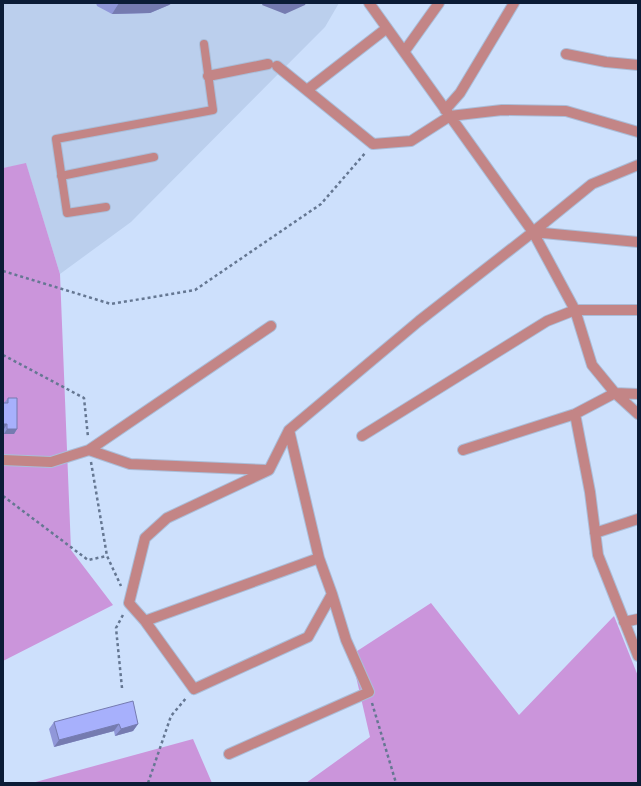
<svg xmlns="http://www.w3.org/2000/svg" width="641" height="786" font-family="'Fira Sans Condensed',sans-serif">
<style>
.built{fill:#bbcfed}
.green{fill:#cb95db}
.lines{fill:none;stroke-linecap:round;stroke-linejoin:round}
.service-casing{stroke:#aabdd8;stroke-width:10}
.minor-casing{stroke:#aabdd8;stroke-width:12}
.path{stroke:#657792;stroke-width:2.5;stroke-dasharray:3 3;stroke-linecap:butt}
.service{stroke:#c38586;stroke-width:8}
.minor{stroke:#c38586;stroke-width:10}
.wall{fill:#9097d9}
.shaded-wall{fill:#757bb0}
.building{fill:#a7b0fc;stroke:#757bb0}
</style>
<rect width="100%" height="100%" fill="#cde0fc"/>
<path class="built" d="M3 3H339L325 27 131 222 60 274 26 164 3 168Z"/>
<path class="green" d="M26 163 60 274 71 550 113 605 3 661V168Z
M431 603 519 715 614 616 638 676V783H306L370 737 351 655Z
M193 739 212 783H32Z"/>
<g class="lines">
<g class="service-casing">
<path id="service" d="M61 176 154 157
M106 207 67 213 56 139 213 110 204 44"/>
</g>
<g class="minor-casing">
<path id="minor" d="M369 3 533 232 575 310 592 365 615 393 638 414
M404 52 439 3
M566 54 606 62 638 65
M277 66 373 144 411 141 450 116 502 110 566 111 638 132
M208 76 268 64
M307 90 387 28
M445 110 460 93 514 3
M533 232 627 241 638 242
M575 414 590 492 598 555 638 656
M362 436 547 321 575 310H638
M89 450 130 464 267 470
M463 450 575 414 615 393 638 394
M3 460 51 462 89 450 271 326
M595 533 638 519
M332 594 308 637 194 689 145 621 129 603 145 538 167 518 269 470 289 430 419 321 533 232 592 184 638 165
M145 621 319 558
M624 622 638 619
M229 754 369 692 346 640 332 594 319 558 289 430"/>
</g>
<path class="path" d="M3 271 111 304 195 290 321 204 366 152
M3 355 84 398 88 437
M91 462 107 556 121 586
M3 496 88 560 107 556
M122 688 116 628 124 613
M372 703 396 783
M148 783 171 716 187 697"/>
<use href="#service" class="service"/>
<use href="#minor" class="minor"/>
</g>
<path class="wall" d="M96 3H172L169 5 150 13 112 14 97 6Z
M8 398 17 429 14 434H4V429H3V403H4Z
M54 722 138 724 133 731 115 736 114 731 54 747 49 729Z"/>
<path class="shaded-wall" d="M119 3H172L169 5 150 13 112 14Z
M263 3H306L305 5 285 14 262 5Z
M3 424H7L4 429H3Z
M7 429H17L14 434H4Z
M119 724 114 731 54 747 59 740Z
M138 724 133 731 115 736 121 729Z"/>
<path class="building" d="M8 398H17V429H7V424H3V403H8Z
M133 701 138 724 121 729 119 724 59 740 54 722Z"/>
<rect width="641" height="786" fill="none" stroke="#0b1c36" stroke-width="8"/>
</svg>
